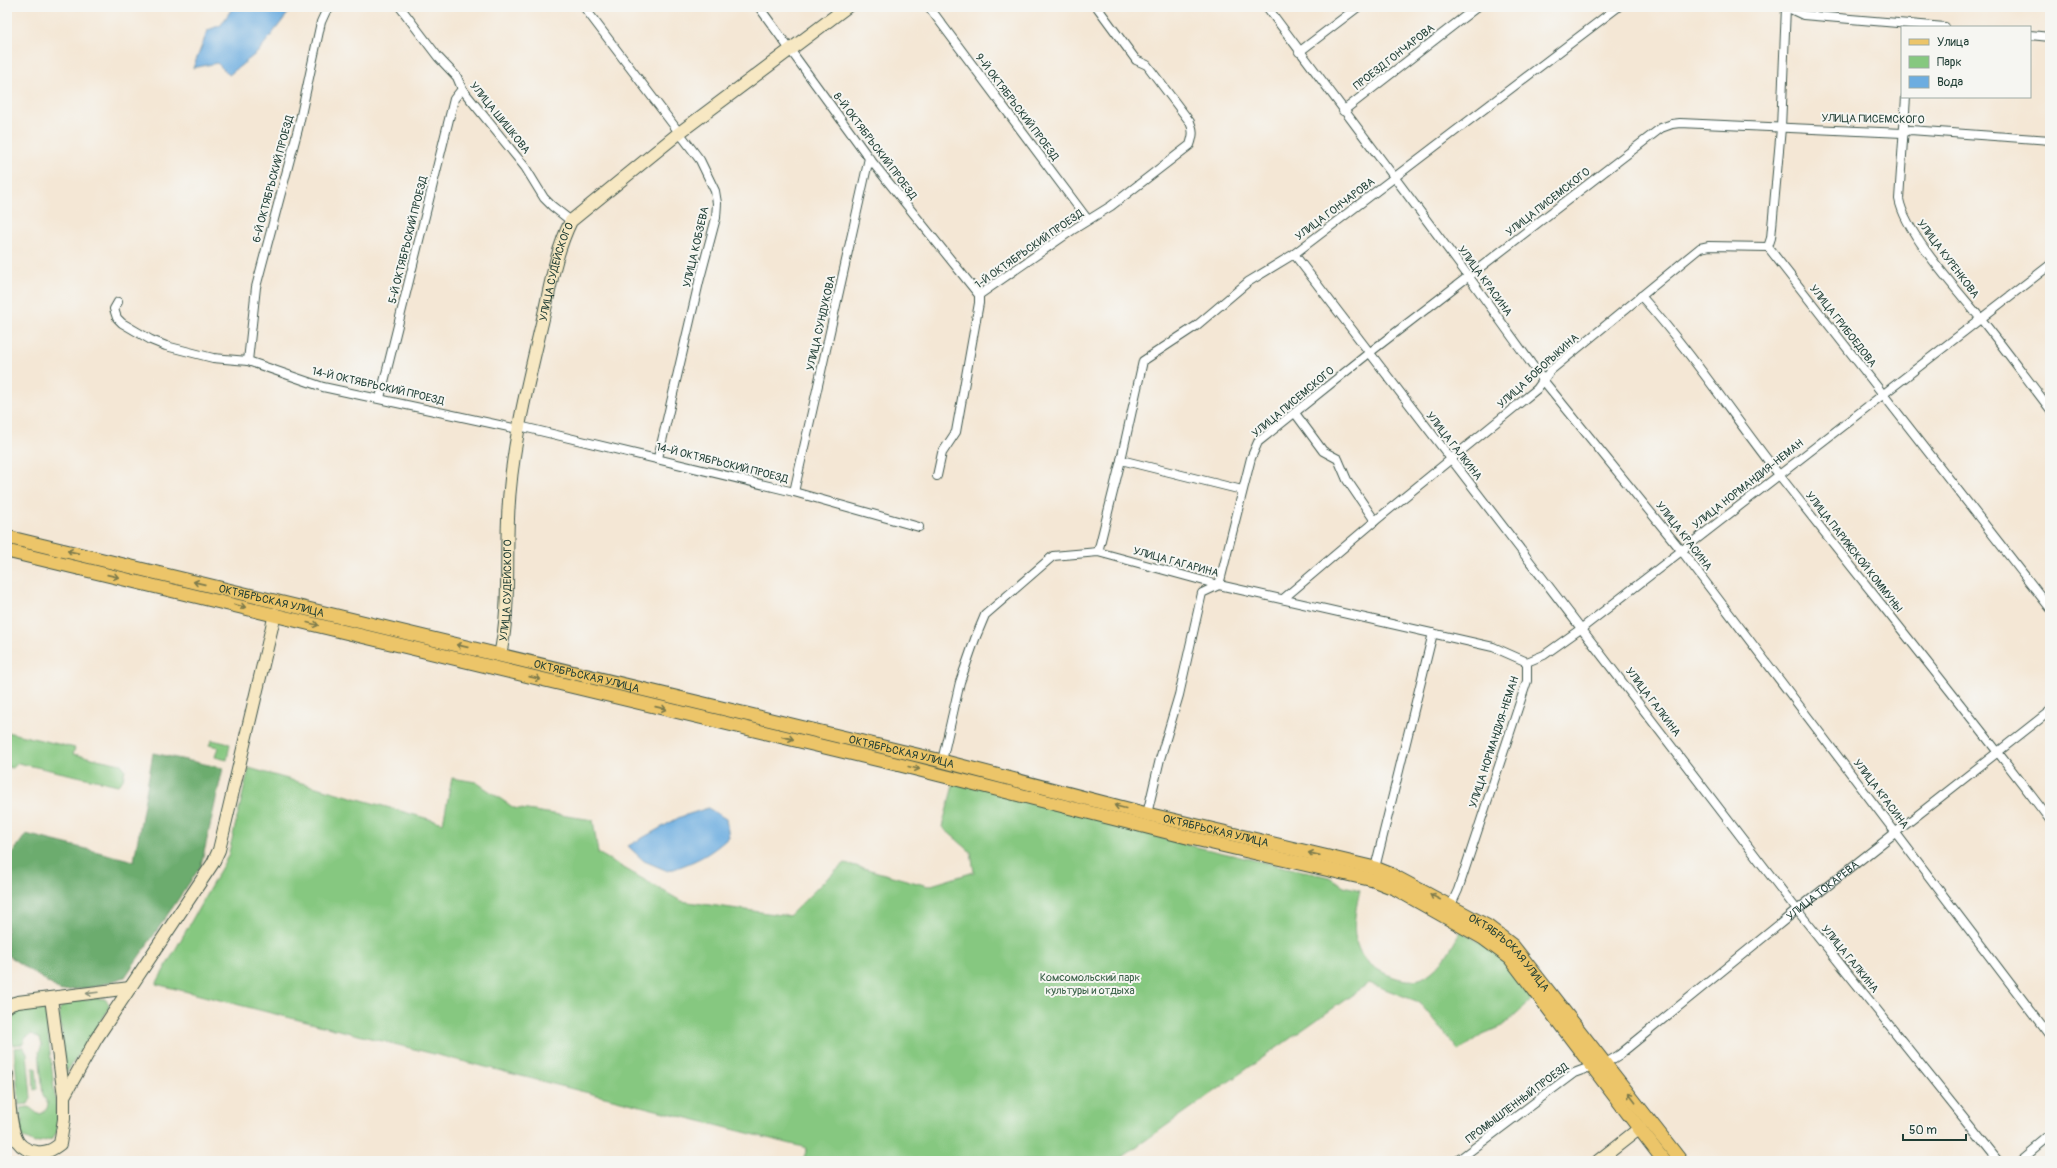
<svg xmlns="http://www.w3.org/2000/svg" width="2057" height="1168" font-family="Pangolin,sans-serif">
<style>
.green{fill:#86c880;stroke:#52825a}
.forest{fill:#6cac6e;stroke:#467451}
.water{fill:#6dade0;stroke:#46758a}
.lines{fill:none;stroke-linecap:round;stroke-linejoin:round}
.street-casing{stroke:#3f564c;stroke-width:10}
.secondary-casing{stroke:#3f564c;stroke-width:14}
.primary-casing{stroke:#3f564c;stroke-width:15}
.street{stroke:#fff;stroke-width:8}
.secondary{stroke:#f7e8c3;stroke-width:12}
.primary{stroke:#ecc569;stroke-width:13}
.oneway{stroke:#7b7a4c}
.oneway2{stroke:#8b927c}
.labels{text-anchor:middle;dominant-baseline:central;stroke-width:4;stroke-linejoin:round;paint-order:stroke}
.street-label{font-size:11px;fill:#1f3d34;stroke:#f6f6f2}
.park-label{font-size:11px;fill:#396047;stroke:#f6f6f2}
</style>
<rect width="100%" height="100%" fill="#f6f6f2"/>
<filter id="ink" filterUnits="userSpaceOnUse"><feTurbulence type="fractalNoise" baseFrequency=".025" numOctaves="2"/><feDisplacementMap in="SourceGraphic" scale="8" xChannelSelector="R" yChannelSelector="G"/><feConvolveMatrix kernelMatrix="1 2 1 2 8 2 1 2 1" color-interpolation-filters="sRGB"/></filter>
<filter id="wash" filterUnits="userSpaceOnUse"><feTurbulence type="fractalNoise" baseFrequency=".012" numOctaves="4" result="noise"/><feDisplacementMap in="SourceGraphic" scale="16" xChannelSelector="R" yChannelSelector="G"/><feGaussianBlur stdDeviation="0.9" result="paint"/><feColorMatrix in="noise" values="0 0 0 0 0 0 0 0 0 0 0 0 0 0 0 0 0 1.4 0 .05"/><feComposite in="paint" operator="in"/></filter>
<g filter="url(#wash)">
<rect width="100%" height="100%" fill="#f4e7d5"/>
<path class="green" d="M7 732 75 748 73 754 121 764 125 769 123 780 118 785 18 763 13 768 7 767Z
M212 740 230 744 227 760 215 757 218 747 209 745Z
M249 768 443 823 452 778 476 782 514 808 593 820 598 853 681 901 789 916 822 883 845 863 928 886 974 872 971 852 942 827 955 778 1188 845 1329 877 1344 886 1360 890C1351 928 1348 959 1391 976 1402 980 1415 983 1426 976 1443 965 1451 948 1461 931L1497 953 1534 998 1502 1026 1483 1034 1459 1051 1419 1002 1369 983 1116 1161H803L807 1148 156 984 228 856Z
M95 998 105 999 109 1004V1009L66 1073 59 1010C66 999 82 1000 95 998Z
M38 1005 44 1009 46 1015 58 1125 57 1132 52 1139 35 1143 22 1137 16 1124 22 1123 20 1108 29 1107 38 1114C44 1114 48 1109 48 1103L43 1096 39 1052 42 1045 40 1039 32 1034 25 1038 23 1044 13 1045C12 1035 6 1012 18 1008 24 1006 32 1006 38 1005Z
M23 1047 27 1053 31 1098 28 1104 19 1105 14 1048Z
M33 1068H36L38 1089 34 1090Z"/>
<path class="forest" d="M153 753 223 768 201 866 125 977 94 987 61 991 7 955V861L26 834 134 861Z"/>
<path class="water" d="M233 7H293L258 52 229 75 217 63 193 68 208 30 221 25Z
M708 808 726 819 729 837C709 856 694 862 668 871L644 861 628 846 680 817Z"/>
</g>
<g filter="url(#ink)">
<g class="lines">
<g class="street-casing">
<g id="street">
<path d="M400 7 438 57 457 77 462 89 525 167 544 198 552 206 571 221"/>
<path d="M584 7 700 160 715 191 717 203 716 218 699 282 658 458"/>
<path d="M759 7 869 158 979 295"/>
<path d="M929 7 1088 220"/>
<path d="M1267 7 1469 277 1543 380 1681 550 2050 1036"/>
<path d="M1786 7 1781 128 1771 238 1768 247 2050 608"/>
<path d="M1786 7 1803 15 1945 27"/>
<path d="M2030 35 2050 37"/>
<path d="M1299 52 1358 7"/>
<path d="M1906 97 1899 199C1905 233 1958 291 1981 319 2005 349 2027 379 2050 409"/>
<path d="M1343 111 1477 7"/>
<path d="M1294 254 1797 910 1998 1161"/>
<path d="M1641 296C1692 353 1733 416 1780 476 1870 591 1962 704 2050 820"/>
<path d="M118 302 114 309 117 318 122 323 151 340 166 346 213 358 248 361 323 387 518 429"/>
<path d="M248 361 256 287 298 129 321 22 326 11 331 7"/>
<path d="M380 398 454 99 462 89"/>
<path d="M1295 413 1323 451 1338 459 1347 480 1375 521"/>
<path d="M519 426 794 492 919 527"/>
<path d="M1121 460 1242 490"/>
<path d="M937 476 942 453 956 432 979 303V295L1074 229 1111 206 1190 145C1193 136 1194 131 1190 122L1147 65 1136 60 1097 7"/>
<path d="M794 492 869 158"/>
<path d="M1098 552 1121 460 1143 361 1196 326 1248 282 1294 254 1618 7"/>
<path d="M1283 599 1375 521 1537 389 1550 371 1700 248 1709 246 1768 247"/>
<path d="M942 761 960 682 975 639 985 615 1053 556 1098 552 1219 585 1493 647 1527 662"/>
<path d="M1147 814 1160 759 1179 695 1202 593 1219 585 1251 458 1258 442 1369 353 1661 128 1672 124 1680 123 1903 133 1910 130 2050 140"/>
<path d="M1375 868 1433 633"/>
<path d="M1451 905 1458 890 1527 681V662L1544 655 1582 628 2050 265"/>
<path id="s1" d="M1606 1063 1619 1055 1797 910 2050 711"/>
<path d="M1457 1161 1574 1073 1593 1066"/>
<path d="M2019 1161 2050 1135"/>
</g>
</g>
<g class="secondary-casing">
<g id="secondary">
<path id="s2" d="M500 655C510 610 506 565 508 519 510 453 527 387 542 323 550 289 555 253 571 221L679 133 847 7"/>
<path d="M7 1007 11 1004 18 1002 130 988"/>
<path d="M7 1075C9 1092 9 1128 18 1142 23 1149 30 1151 37 1152 47 1153 52 1150 60 1144L64 1119V1096L51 998"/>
<path d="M64 1096 96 1039 213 863 219 850 275 614"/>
<path d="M1598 1161 1640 1128"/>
</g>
</g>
<g class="primary-casing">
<g id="primary">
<path id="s3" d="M7 537 942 761 1147 814 1375 868 1390 874 1487 926 1513 946 1681 1161"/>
<path d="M7 551 900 765 1191 838 1373 880 1396 889 1483 938 1510 958 1664 1161"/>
</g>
</g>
<use href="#street" class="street"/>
<use href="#secondary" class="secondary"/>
<use href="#primary" class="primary"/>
</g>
<defs><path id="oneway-shaft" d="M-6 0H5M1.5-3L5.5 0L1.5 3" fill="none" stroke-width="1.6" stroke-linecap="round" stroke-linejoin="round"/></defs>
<g class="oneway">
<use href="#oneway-shaft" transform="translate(73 552) rotate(-167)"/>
<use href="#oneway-shaft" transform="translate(113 576) rotate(13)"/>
<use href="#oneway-shaft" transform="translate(199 583) rotate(-167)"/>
<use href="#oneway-shaft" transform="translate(240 606) rotate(13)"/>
<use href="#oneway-shaft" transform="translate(313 624) rotate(14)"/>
<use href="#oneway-shaft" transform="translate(462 646) rotate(-167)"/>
<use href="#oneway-shaft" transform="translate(535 678) rotate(13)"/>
<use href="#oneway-shaft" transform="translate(661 708) rotate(13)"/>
<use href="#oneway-shaft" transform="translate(788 738) rotate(13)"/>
<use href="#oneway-shaft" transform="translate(914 768) rotate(14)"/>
<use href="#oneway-shaft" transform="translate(1120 807) rotate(-165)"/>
<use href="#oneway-shaft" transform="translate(1314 854) rotate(-167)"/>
<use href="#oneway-shaft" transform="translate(1435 897) rotate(-153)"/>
<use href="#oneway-shaft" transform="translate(1632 1097) rotate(-127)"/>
</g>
<use class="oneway2" href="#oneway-shaft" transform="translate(92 993) rotate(173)"/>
</g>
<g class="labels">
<g class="street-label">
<text transform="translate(1394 57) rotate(-38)">ПРОЕЗД ГОНЧАРОВА</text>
<text transform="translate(1017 107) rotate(53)">9-Й ОКТЯБРЬСКИЙ ПРОЕЗД</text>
<text transform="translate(500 118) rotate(51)">УЛИЦА ШИШКОВА</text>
<text transform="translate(1873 119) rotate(1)">УЛИЦА ПИСЕМСКОГО</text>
<text transform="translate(875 146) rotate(53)">8-Й ОКТЯБРЬСКИЙ ПРОЕЗД</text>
<text transform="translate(273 179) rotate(-75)">6-Й ОКТЯБРЬСКИЙ ПРОЕЗД</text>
<text transform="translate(1548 202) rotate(-38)">УЛИЦА ПИСЕМСКОГО</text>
<text transform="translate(1335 209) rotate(-37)">УЛИЦА ГОНЧАРОВА</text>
<text transform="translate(408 240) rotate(-76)">5-Й ОКТЯБРЬСКИЙ ПРОЕЗД</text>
<text transform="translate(696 247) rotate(-77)">УЛИЦА КОБЗЕВА</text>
<text transform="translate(1029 249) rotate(-35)">1-Й ОКТЯБРЬСКИЙ ПРОЕЗД</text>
<text transform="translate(1948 259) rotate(53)">УЛИЦА КУРЕНКОВА</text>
<text stroke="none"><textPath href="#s2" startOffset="389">УЛИЦА СУДЕЙСКОГО</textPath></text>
<text transform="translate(1485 281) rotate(54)">УЛИЦА КРАСИНА</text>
<text transform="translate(821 323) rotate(-77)">УЛИЦА СУНДУКОВА</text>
<text transform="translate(1843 326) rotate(52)">УЛИЦА ГРИБОЕДОВА</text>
<text transform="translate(1538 371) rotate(-42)">УЛИЦА БОБОРЫКИНА</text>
<text transform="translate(378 386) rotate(13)">14-Й ОКТЯБРЬСКИЙ ПРОЕЗД</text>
<text transform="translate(1293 402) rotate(-40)">УЛИЦА ПИСЕМСКОГО</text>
<text transform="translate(1454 446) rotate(52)">УЛИЦА ГАЛКИНА</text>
<text transform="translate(722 463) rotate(14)">14-Й ОКТЯБРЬСКИЙ ПРОЕЗД</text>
<text transform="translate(1748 484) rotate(-38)">УЛИЦА НОРМАНДИЯ-НЕМАН</text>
<text transform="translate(1684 536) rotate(52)">УЛИЦА КРАСИНА</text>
<text transform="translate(1854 552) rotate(52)">УЛИЦА ПАРИЖСКОЙ КОММУНЫ</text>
<text transform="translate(1176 562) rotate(15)">УЛИЦА ГАГАРИНА</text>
<text stroke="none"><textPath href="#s2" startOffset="65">УЛИЦА СУДЕЙСКОГО</textPath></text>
<text stroke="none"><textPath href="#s3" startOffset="272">ОКТЯБРЬСКАЯ УЛИЦА</textPath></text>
<text stroke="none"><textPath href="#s3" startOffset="596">ОКТЯБРЬСКАЯ УЛИЦА</textPath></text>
<text transform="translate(1653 702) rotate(53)">УЛИЦА ГАЛКИНА</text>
<text transform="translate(1494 742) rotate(-72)">УЛИЦА НОРМАНДИЯ-НЕМАН</text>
<text stroke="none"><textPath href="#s3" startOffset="920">ОКТЯБРЬСКАЯ УЛИЦА</textPath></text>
<text transform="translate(1881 794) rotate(53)">УЛИЦА КРАСИНА</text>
<text stroke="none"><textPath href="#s3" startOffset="1244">ОКТЯБРЬСКАЯ УЛИЦА</textPath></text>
<text stroke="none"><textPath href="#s1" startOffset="277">УЛИЦА ТОКАРЕВА</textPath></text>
<text stroke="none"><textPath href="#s3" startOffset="1568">ОКТЯБРЬСКАЯ УЛИЦА</textPath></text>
<text transform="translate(1850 959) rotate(51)">УЛИЦА ГАЛКИНА</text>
<text transform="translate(1517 1103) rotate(-37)">ПРОМЫШЛЕННЫЙ ПРОЕЗД</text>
</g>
<g class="park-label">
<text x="1090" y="977">Комсомольский парк<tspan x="1090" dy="13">культуры и отдыха</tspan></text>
</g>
</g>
<rect width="2057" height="1168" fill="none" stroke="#f6f6f2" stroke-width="24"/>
<rect x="1901" y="26" width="130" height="72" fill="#f6f6f2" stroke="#a0aca6"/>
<rect x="1909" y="39" width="20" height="6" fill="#ecc569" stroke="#a0aca6"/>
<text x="1937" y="46" font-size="12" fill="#1f3d34">Улица</text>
<rect x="1909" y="56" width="20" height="12" fill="#86c880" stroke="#a0aca6"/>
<text x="1937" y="66" font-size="12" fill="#1f3d34">Парк</text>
<rect x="1909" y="76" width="20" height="12" fill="#6dade0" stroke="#a0aca6"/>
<text x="1937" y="86" font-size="12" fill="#1f3d34">Вода</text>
<path d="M1903 1134v6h63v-6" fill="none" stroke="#1f3d34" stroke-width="2"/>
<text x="1909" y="1134" font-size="12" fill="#1f3d34" stroke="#f6f6f2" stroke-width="3" paint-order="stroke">50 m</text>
</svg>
